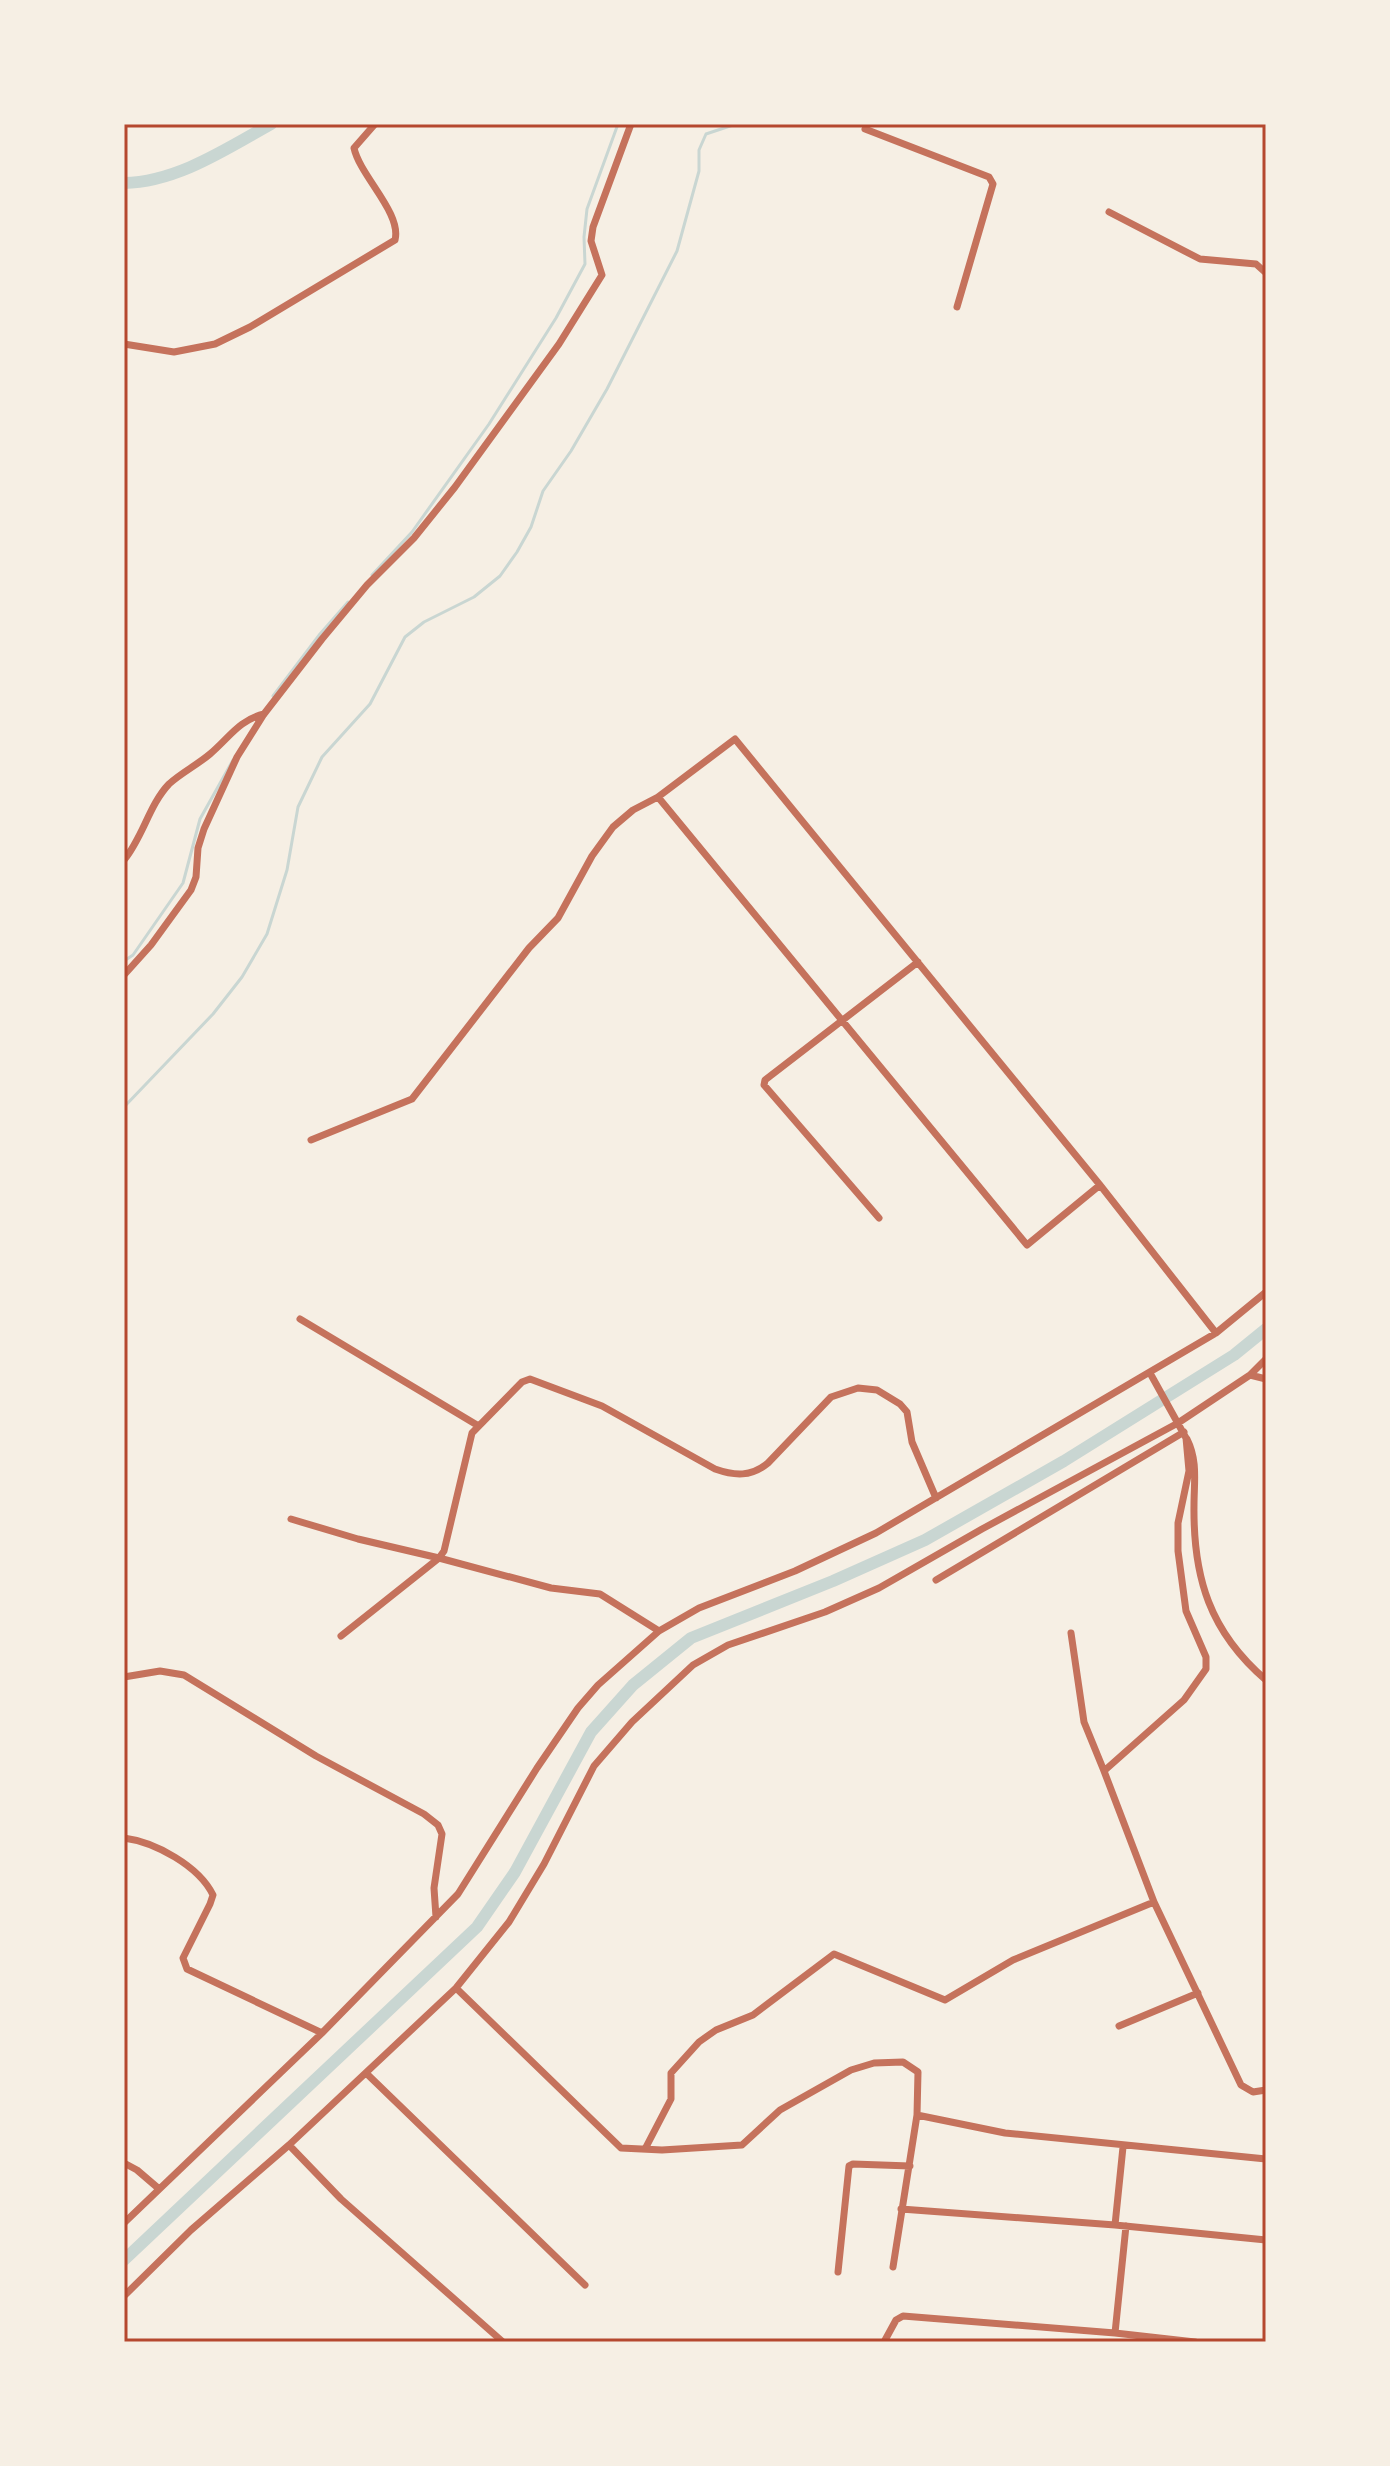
<svg xmlns="http://www.w3.org/2000/svg" width="1390" height="2466" font-family="Arial,sans-serif">
<style>
.lines{fill:none;stroke-linecap:round;stroke-linejoin:round}
.stream{stroke:#c9d6d2;stroke-width:3}
.canal{stroke:#c9d6d2;stroke-width:12}
.minor{stroke:#c5725c;stroke-width:7}
.neatline{fill:none;stroke:#b5482f;stroke-width:3}
</style>
<rect width="100%" height="100%" fill="#f6efe4"/>
<g class="lines">
<path class="stream" d="M372 575 412 532 489 424 556 318 585 264 584 237 587 209 618 124
M273 696 320 634 348 602
M124 961 133 955 183 883 200 819 233 760
M124 1107 213 1014 242 977 267 934 287 870 298 807 322 757 370 704 405 637 424 622 474 597 500 576 517 552 531 527 543 491 571 451 607 389 677 251 699 171V150L706 134 736 124"/>
<path class="canal" d="M124 183C177 182 226 149 271 124
M124 2260 477 1927 515 1872 591 1732 633 1685 691 1638 833 1581 925 1540 1064 1461 1234 1355 1266 1329"/>
<path class="minor" d="M865 129 989 177 993 184 957 307
M1109 212 1200 259 1256 264 1266 273
M124 344 174 352 215 344 250 327 395 240C402 213 360 176 354 148L375 124
M658 797 1027 1245 1100 1185
M124 860C143 837 149 805 169 784 181 773 197 765 210 754 229 738 239 720 264 714
M124 975 151 945 191 890 196 877 198 848 204 829 237 757 264 714 322 639 367 585 414 538 455 487 559 344 602 275 591 241 593 227 631 124
M311 1140 412 1099 529 948 558 918 592 856 613 827 633 810 658 797 735 739 1100 1185 1216 1333
M879 1218 764 1085 765 1080 918 962
M300 1319 477 1425
M1150 1373 1186 1438 1189 1471 1178 1523V1551L1186 1611 1206 1657V1669L1184 1700 1104 1771 1154 1902 1241 2085 1253 2092 1266 2090
M1250 1375 1266 1379
M1187 1439C1198 1461 1194 1482 1194 1505 1193 1578 1210 1632 1266 1680
M291 1519 358 1539 439 1558 444 1551 472 1433 522 1382 530 1379 602 1406 715 1469C735 1476 751 1477 768 1463L831 1397 858 1388 877 1390 900 1404 907 1412 912 1442 936 1498
M936 1580 1184 1432
M1071 1633 1084 1722 1104 1771
M341 1636 439 1558 551 1588 600 1594 659 1631
M124 1677 160 1671 184 1675 316 1756 424 1814 438 1825 442 1834 434 1888 436 1917
M124 1838C155 1842 199 1866 213 1895L210 1904 183 1958 187 1969 322 2033
M456 1988 621 2148 662 2150 742 2145 780 2110 851 2070 874 2063 903 2062 918 2072 917 2115 893 2267
M1119 2026 1198 1993
M366 2073 585 2285
M917 2115 1005 2133 1266 2159
M289 2145 341 2199 503 2342
M645 2149 671 2099V2073L699 2042 716 2030 753 2015 834 1954 945 2000 1013 1960 1154 1902
M124 2163 137 2170 158 2188
M901 2209 1115 2225 1266 2240
M124 2223 322 2033 458 1894 537 1768 578 1708 598 1685 659 1631 699 1608 795 1571 876 1533 1216 1333 1266 1292
M1115 2225 1123 2147
M838 2272 849 2166 853 2164 910 2166
M124 2296 191 2230 289 2145 456 1988 509 1922 544 1864 594 1766 632 1722 693 1665 728 1645 825 1612 879 1588 982 1529 1178 1423 1250 1375 1266 1359
M1115 2333 1126 2226
M884 2342 896 2320 903 2316 1115 2333 1195 2342"/>
</g>
<rect width="1390" height="2466" fill="none" stroke="#f6efe4" stroke-width="252"/>
<rect x="126" y="126" width="1138" height="2214" class="neatline"/>
</svg>
